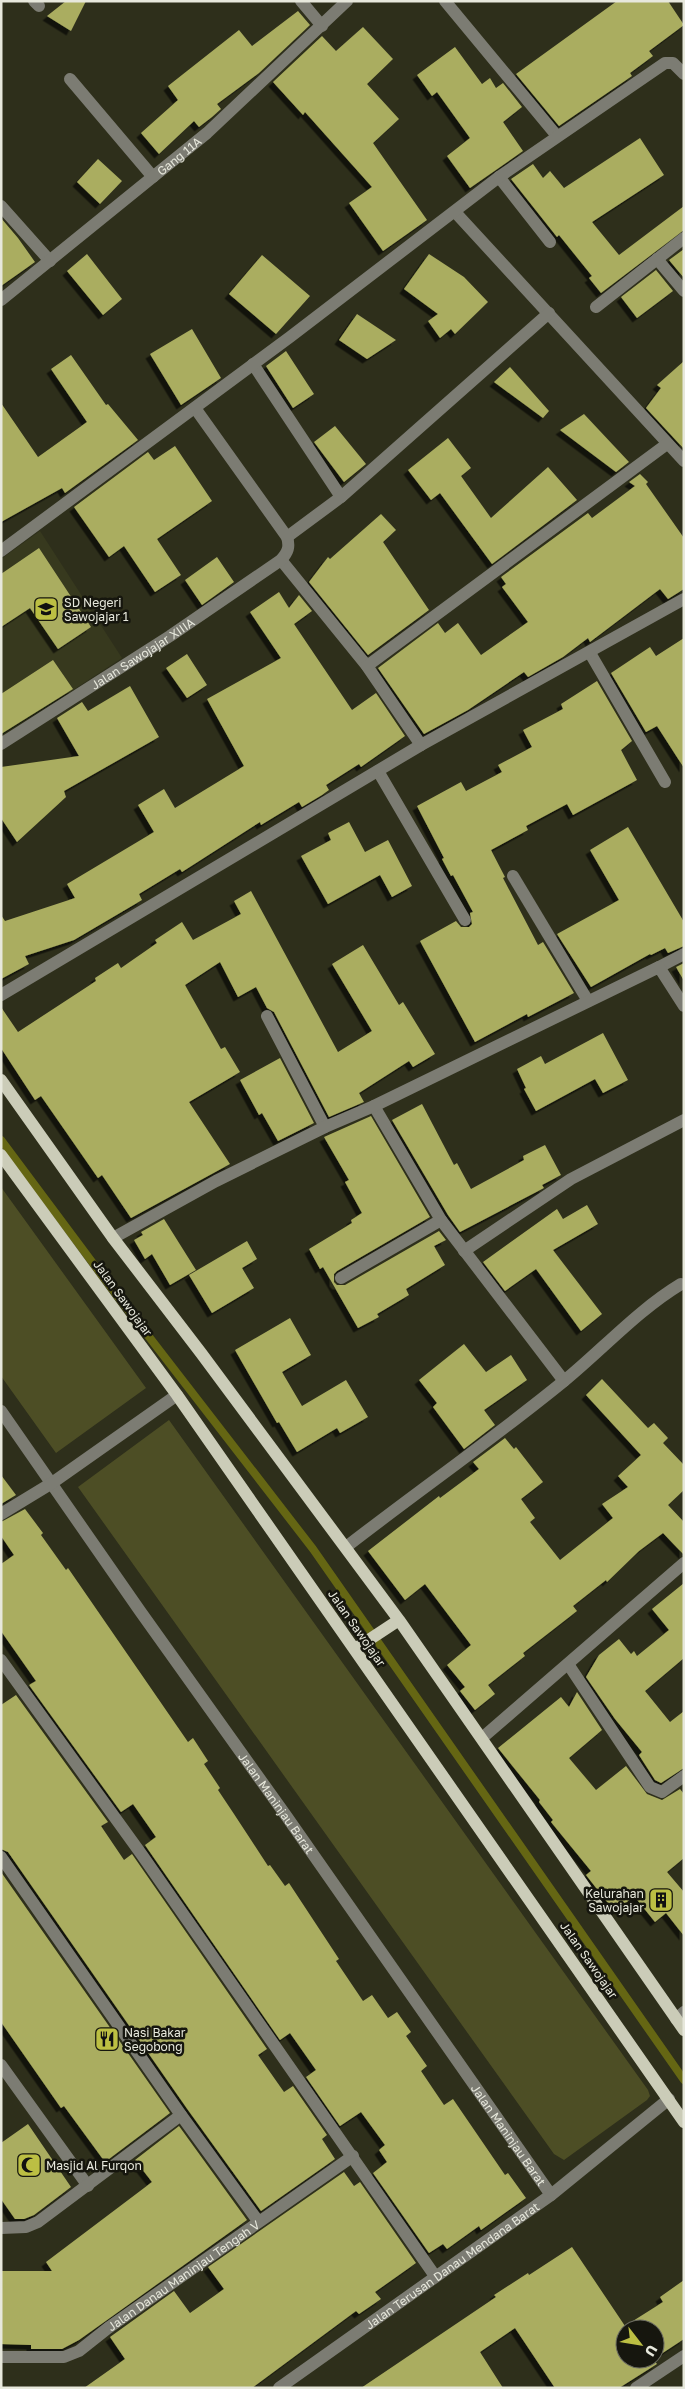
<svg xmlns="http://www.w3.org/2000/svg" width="685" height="2389" font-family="'Golos Text',sans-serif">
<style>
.built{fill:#37391e}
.green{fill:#4d4e25}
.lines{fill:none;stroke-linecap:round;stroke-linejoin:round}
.stream{stroke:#656613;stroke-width:8}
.building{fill:#aaad60;filter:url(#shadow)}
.minor{stroke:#7c7c73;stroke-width:12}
.major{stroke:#cbccb8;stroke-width:12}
.labels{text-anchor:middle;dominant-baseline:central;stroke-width:5;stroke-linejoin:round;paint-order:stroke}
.street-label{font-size:12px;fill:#e7e8dc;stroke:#16160e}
.poi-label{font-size:12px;fill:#e7e8dc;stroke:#16160e;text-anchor:start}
</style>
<defs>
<filter id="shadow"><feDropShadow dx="-4.5" dy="4.5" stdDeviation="0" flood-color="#0009"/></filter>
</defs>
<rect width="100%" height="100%" fill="#2e2f1b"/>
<path class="built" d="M40 531 122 658 1 737V559Z"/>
<path class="green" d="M1 1187 146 1388 56 1453 1 1376Z
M169 1420 648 2090 650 2096 647 2100 564 2160 554 2154 78 1487Z"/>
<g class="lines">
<path class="stream" d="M1 1140 119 1298 313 1549 684 2080"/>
</g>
<path class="building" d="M66 1H86L71 31 47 16Z
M617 1H668L684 25 649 51 653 56 630 73 632 76 559 126 516 74Z
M298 11 310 25 259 73 217 104 221 109 212 117 199 127 194 121 159 154 141 133 178 100 168 86 239 30 252 46Z
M363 27 393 59 367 84 399 119 373 143 427 220 383 251 349 203 372 187 305 112 303 115 273 82 322 36 336 51Z
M455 47 482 84 490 78 496 88 503 83 522 107 503 122 523 151 470 188 447 156 470 138 437 92 432 96 417 75Z
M640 138 664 175 592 222 619 255 684 206V230L601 293 589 278 592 276 559 235 557 237 511 179 533 164 543 178 550 171 564 188Z
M98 159 122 181 100 204 77 182Z
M1 218 18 238 35 262 1 286Z
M684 249V278L669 260Z
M87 254 122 299 103 315 67 271Z
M429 254 464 277 488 302 455 334 451 329 440 338 428 321 438 314 404 289Z
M262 255 310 296 276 334 229 294Z
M656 270 673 291 637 318 621 297Z
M357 314 396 340 367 359 339 340Z
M192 329 221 378 181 405 150 354Z
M286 351 314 394 293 408 266 366Z
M71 355 106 405 108 404 138 440 65 493 62 488 1 522V403L38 457 87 422 51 369Z
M684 361V449L646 408 661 388 657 385Z
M510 367 549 411 543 418 494 382Z
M584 414 629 462 616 472 560 430Z
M335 426 366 464 344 482 314 442Z
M448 438 471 468 461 476 491 518 548 467 577 500 492 564 440 493 431 500 408 470Z
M175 446 212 501 157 539 181 575 155 592 124 546 109 557 74 507 148 452 154 460Z
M640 474 648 482 646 484 684 538V589L668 599 660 589 590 642 588 638 563 657 528 677 524 672 468 710 424 734 378 668 438 623 445 633 458 623 481 655 528 622 502 587 506 584 501 577 588 513 592 518 635 486 629 482Z
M381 514 396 530 383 542 429 610 368 655 309 582 328 557 330 559Z
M39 548 91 627 58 649 30 608 1 627V574Z
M217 557 234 582 202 605 185 580Z
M279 592 289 608 299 595 312 611 294 624 352 710 376 693 405 736 361 767 359 764 326 785 329 790 322 795 302 807 299 802 261 825 260 822 182 872 180 869 139 894 142 900 74 940 25 956 29 964 1 979V915L5 921 75 898 67 884 154 832 138 805 164 789 175 808 244 766 207 699 281 658 250 612Z
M684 638V768L657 726 646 732 611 673 650 647 656 656Z
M187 654 207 685 187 698 166 668Z
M53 660 73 689 1 734V694Z
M597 681 632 741 621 750 637 780 573 815 567 804 526 826 528 830 491 850 505 877 503 878 538 945 543 942 574 993 528 1017 527 1014 475 1042 420 941 456 921 461 927H469L472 924 470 913 473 912 453 875 451 876 442 859 444 858 417 806 461 782 466 791 502 772 498 765 532 747 523 730 563 709 561 704Z
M130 686 159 737 64 791 66 797 17 842 1 818V767L79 756 57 718 82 702 88 711Z
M349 822 365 852 388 840 412 886 392 897 380 875 328 904 301 856 331 840 328 833Z
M628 827 684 922V946L668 953 665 948 651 955 650 954 591 987 557 934 619 900 590 850Z
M251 891 338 1052 372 1031 332 964 363 945 399 1005 403 1002 435 1054 413 1067 409 1061 359 1093 364 1102 329 1117 274 1012 267 1008 256 987 238 997 220 962 185 985 221 1049 225 1047 240 1072 189 1102 230 1164 131 1218 102 1175 98 1178 41 1096 35 1100 1 1048V1007L18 1032 96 981 95 978 118 963 121 968 157 943 155 940 182 922 193 940 241 914 234 901Z
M684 963V981L676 967Z
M603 1033 628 1080 603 1093 595 1079 536 1111 524 1089 526 1088 517 1069 541 1056 545 1064Z
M280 1058 314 1123 278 1141 262 1113 259 1115 240 1080Z
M422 1104 454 1165 457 1163 471 1189 524 1160 523 1156 545 1145 561 1175 542 1185 544 1188 460 1232 448 1215 392 1120Z
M371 1116 430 1217 337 1271 334 1274V1282L337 1285H345L439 1231 446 1240 434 1246 445 1265 406 1289 409 1295 377 1314 379 1317 358 1328 323 1267 320 1269 309 1249 352 1223 351 1220 362 1213 345 1182 349 1180 324 1137Z
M587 1205 598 1224 553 1250 602 1314 581 1331 536 1269 505 1291 483 1262 557 1209 563 1219Z
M164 1219 196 1270 170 1285 152 1254 145 1259 134 1240 143 1235 141 1232Z
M247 1241 257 1259 242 1268 254 1288 212 1313 189 1275Z
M290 1318 311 1355 282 1372 302 1406 346 1380 368 1417 340 1433 337 1428 297 1452 279 1422 277 1423 235 1350Z
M464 1344 486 1372 511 1355 527 1380 484 1410 495 1425 464 1449 433 1407 437 1403 419 1380Z
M602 1379 648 1428 654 1423 668 1438 663 1443 684 1465V1490L668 1505 684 1522V1555L663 1533 639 1551 607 1582 606 1580 573 1606 577 1611 523 1653 525 1656 488 1685 495 1694 475 1710 460 1691 465 1687 447 1665 471 1645 425 1584 405 1600 368 1551 439 1496 440 1498 479 1469 473 1462 505 1438 514 1449 516 1447 543 1482 521 1499 535 1518 530 1522 560 1560 613 1518 602 1504 628 1487 618 1476 641 1455 586 1395Z
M1 1475 16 1495 1 1504Z
M25 1509 43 1533 41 1535 66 1570 68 1568 188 1742 193 1738 208 1761 204 1764 220 1788 218 1790 234 1814 268 1866 270 1865 285 1886 289 1883 339 1959 336 1961 363 2001 372 1995 388 2018 397 2012 411 2032 406 2036 427 2066 421 2071 444 2105 453 2099 505 2175 508 2173 526 2198 481 2230 479 2226 447 2249 443 2244 429 2253 373 2173 387 2162 379 2150 385 2145 361 2112 340 2126 306 2077 316 2070 290 2033 280 2040 145 1845 156 1837 133 1804 121 1812 29 1685 36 1681 1 1631V1564L14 1555 1 1536V1522Z
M684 1583V1658L645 1691 670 1722 684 1711V1768L661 1783 655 1780 639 1755 642 1752 615 1719 586 1677 599 1655 619 1639 631 1654 634 1651 637 1656 669 1630 652 1609Z
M577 1692 602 1730 569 1758 596 1790 626 1766 647 1794 662 1800 680 1789 684 1794V1858L667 1872 684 1892V1936L666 1913 655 1922 634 1896 615 1912 586 1875 591 1871 551 1822 553 1820 539 1802 540 1800 498 1748 561 1697 569 1707Z
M16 1695 108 1822 101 1826 124 1860 132 1854 267 2049 258 2055 284 2092 293 2086 327 2135 322 2139 335 2159 261 2211 188 2110 8 1852 1 1849V1705Z
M1 1872 170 2113 105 2162 64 2106 61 2108 1 2022Z
M28 2124 71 2187 34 2215 24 2219H15L1 2199V2143Z
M179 2126 247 2220 79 2340 62 2349H31V2345L1 2344V2271H52L46 2262 152 2182 135 2160Z
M344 2172 354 2186 360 2182 416 2263 375 2292 381 2299 359 2314 356 2311 252 2388H84L125 2359 110 2337 174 2291 190 2313 224 2289 208 2267Z
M572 2247 625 2326 663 2302 660 2297 684 2280V2339L655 2358V2329H625V2359H653L657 2364 619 2388H555L515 2328 480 2352 503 2388H361L496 2297 494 2295 528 2273 529 2275Z"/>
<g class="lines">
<g class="minor">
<path d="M34 1 39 6"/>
<path d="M301 1 322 26"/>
<path d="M445 1 557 136"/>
<path d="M70 79 153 177"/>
<path d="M499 177 550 242"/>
<path d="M1 206 50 261"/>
<path d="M455 212 684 461"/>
<path d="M657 259 684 291"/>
<path id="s1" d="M1 300 207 133 347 1"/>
<path d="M596 307 684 238"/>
<path d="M253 364 341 497"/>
<path d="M287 537 341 497 549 313"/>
<path d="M1 551 290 337 499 177 665 63H673L684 74"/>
<path d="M281 560 367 666 421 745"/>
<path d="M590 653 665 782"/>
<path d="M367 666 667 444"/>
<path id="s2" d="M1 744 170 636 281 560C288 552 290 547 287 537L195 408"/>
<path d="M378 771 465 920"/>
<path d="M513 876 588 1001"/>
<path d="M659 967 684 954"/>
<path d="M1 995 421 745 684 599"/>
<path d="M267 1016 325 1127"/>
<path d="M374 1106 441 1220 564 1381"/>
<path d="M113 1238 216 1181 325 1127 374 1106 659 967 684 1006"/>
<path d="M464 1251 571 1179 684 1120"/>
<path d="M341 1278 441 1220"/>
<path id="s3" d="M1 1411 140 1611 287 1817 551 2195"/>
<path d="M1 1514 52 1483 177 1395"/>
<path d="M346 1547C418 1491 493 1439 564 1381 603 1349 638 1310 681 1284"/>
<path d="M1 1660 142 1855 435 2276"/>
<path d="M568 1664 650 1787 662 1792 684 1776"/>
<path d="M482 1738 684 1563"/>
<path d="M1 1857 181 2115 258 2221"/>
<path d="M676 2019 684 2012"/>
<path d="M1 2065 88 2186"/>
<path d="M1 2228 26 2227 38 2222 181 2115"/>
<path id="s4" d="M1 2357H64L79 2351 108 2328 353 2156"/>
<path id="s5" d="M279 2388 551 2195 669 2099"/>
<path d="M636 2388 684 2356"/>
</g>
<path class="major" d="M1 1080 113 1238 201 1353 399 1620 684 2030
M1 1155 177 1395 684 2122
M355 1649 399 1620"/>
</g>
<defs>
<g id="school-square" transform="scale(1.25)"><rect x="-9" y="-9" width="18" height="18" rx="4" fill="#bcbf43" stroke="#16160e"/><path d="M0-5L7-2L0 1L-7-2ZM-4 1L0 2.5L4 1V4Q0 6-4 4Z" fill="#111"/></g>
<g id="building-square" transform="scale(1.25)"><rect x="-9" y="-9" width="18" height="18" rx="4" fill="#bcbf43" stroke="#16160e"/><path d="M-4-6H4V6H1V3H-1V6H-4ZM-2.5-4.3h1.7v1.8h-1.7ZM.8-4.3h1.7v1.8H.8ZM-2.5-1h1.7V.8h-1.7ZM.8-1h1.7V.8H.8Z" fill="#111"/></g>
<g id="restaurant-square" transform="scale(1.25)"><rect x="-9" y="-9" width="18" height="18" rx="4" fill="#bcbf43" stroke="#16160e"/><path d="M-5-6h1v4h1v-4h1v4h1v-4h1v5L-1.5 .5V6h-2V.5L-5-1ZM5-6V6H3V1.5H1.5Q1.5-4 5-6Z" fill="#111"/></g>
<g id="mosque-square" transform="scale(1.25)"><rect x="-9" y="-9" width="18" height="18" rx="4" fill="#bcbf43" stroke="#16160e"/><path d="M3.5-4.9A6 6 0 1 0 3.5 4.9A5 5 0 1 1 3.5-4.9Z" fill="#111"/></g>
</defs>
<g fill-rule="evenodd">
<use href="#school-square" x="46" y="609"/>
<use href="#building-square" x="661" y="1900"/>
<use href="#restaurant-square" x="107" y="2039"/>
<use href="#mosque-square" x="29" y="2165"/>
</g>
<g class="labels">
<g class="street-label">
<text stroke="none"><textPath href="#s1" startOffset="229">Gang 11A</textPath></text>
<text stroke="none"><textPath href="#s2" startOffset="168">Jalan Sawojajar XIIIA</textPath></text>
<text transform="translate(123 1298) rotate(54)">Jalan Sawojajar</text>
<text transform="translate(357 1628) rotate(55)">Jalan Sawojajar</text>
<text stroke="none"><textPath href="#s3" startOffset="479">Jalan Maninjau Barat</textPath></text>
<text transform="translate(589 1960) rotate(55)">Jalan Sawojajar</text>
<text stroke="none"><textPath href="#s3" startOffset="884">Jalan Maninjau Barat</textPath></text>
<text stroke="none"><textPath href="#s5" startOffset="212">Jalan Terusan Danau Mendana Barat</textPath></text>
<text stroke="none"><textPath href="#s4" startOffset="208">Jalan Danau Maninjau Tengah V</textPath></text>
</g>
<g class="poi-label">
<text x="64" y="602">SD Negeri<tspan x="64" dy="14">Sawojajar 1</tspan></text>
<text x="644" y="1893" text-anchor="end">Kelurahan<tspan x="644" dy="14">Sawojajar</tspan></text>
<text x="124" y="2032">Nasi Bakar<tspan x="124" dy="14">Segobong</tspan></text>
<text x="46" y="2165">Masjid Al Furqon</text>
</g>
</g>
<rect width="685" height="2389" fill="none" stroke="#e7e8dc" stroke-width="5"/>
<g transform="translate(640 2344) rotate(121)"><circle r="24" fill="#16160e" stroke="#6a6a60"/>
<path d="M0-4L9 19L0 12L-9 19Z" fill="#bcbf43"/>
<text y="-8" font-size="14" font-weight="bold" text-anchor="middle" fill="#e7e8dc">U</text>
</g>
</svg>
